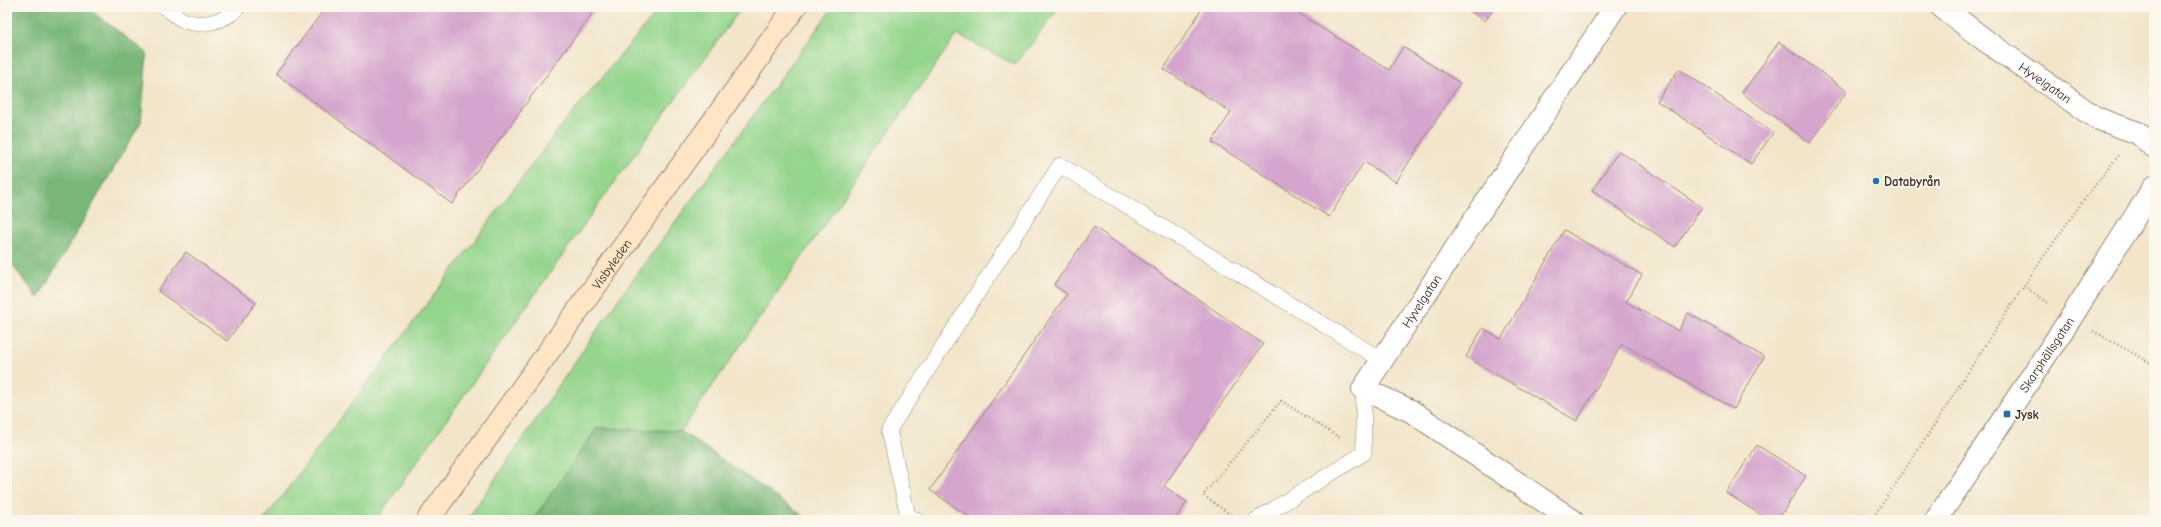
<svg xmlns="http://www.w3.org/2000/svg" width="2161" height="527" font-family="'Comic Neue',sans-serif">
<style>
.green{fill:#95d68d;stroke:#688056}
.forest{fill:#78b778;stroke:#5a704b}
.building{fill:#d5a5cd}
.lines{fill:none;stroke-linecap:round;stroke-linejoin:round}
.lane-casing{stroke:#968874;stroke-width:16}
.street-casing{stroke:#968874;stroke-width:24}
.secondary-casing{stroke:#968874;stroke-width:24}
.path{stroke:#968874;stroke-width:2.5;stroke-dasharray:1 3;stroke-linecap:butt}
.lane{stroke:#fff;stroke-width:15}
.street{stroke:#fff;stroke-width:22}
.secondary{stroke:#fde5c5;stroke-width:22}
.poi-dot{fill:#1f6fb2;stroke:#fbf7ec;stroke-width:1.5}
.labels{text-anchor:middle;dominant-baseline:central;stroke-width:4;stroke-linejoin:round;paint-order:stroke}
.street-label{font-size:13px;fill:#3b2a1e;stroke:#fbf7ec}
.poi-label{font-size:13px;font-weight:bold;fill:#3b2a1e;stroke:#fbf7ec;text-anchor:start}
</style>
<rect width="100%" height="100%" fill="#fbf7ec"/>
<filter id="ink" filterUnits="userSpaceOnUse"><feTurbulence type="fractalNoise" baseFrequency=".025" numOctaves="2"/><feDisplacementMap in="SourceGraphic" scale="8" xChannelSelector="R" yChannelSelector="G"/><feConvolveMatrix kernelMatrix="1 2 1 2 8 2 1 2 1" color-interpolation-filters="sRGB"/></filter>
<filter id="wash" filterUnits="userSpaceOnUse"><feTurbulence type="fractalNoise" baseFrequency=".012" numOctaves="4" result="noise"/><feDisplacementMap in="SourceGraphic" scale="16" xChannelSelector="R" yChannelSelector="G"/><feGaussianBlur stdDeviation="0.9" result="paint"/><feColorMatrix in="noise" values="0 0 0 0 0 0 0 0 0 0 0 0 0 0 0 0 0 1.4 0 .05"/><feComposite in="paint" operator="in"/></filter>
<g filter="url(#wash)">
<rect width="100%" height="100%" fill="#f2e5ca"/>
<path class="green" d="M661 7H742L595 209 376 520H264L559 129Z
M833 7H1060L1015 65 957 34 681 431 597 428 533 520H467L612 308Z"/>
<path class="forest" d="M7 7H86L147 53 141 122 38 298 7 258Z
M597 428 681 431 809 520H533Z"/>
<g id="blocks">
<path class="building" d="M326 7H597L452 204 276 74Z
M1203 7H1299L1296 12 1389 70 1403 47 1460 83 1396 182 1364 162 1329 217 1212 142 1231 112 1164 69Z
M1465 7H1495L1485 21Z
M1779 42 1847 91 1810 143 1742 93Z
M1679 69 1773 133 1751 164 1657 101Z
M1619 151 1702 207 1675 247 1592 190Z
M1094 227 1263 344 1164 486 1187 502 1175 520H974L930 490 1067 294 1054 285Z
M1564 230 1642 275 1626 302 1678 331 1688 313 1764 357 1734 409 1622 344 1577 421 1466 357 1483 328 1501 339Z
M186 252 256 303 227 341 158 291Z
M1757 445 1806 476 1778 520H1769L1726 493Z"/>
</g>
</g>
<g filter="url(#ink)">
<use href="#blocks" fill-opacity="0" stroke="#968874" stroke-width="1"/>
<g class="lines">
<g class="lane-casing">
<path id="lane" d="M164 7C170 11 176 16 183 20 199 28 228 21 238 7
M916 520 908 516 889 430 1060 165 1382 360
M1256 520 1364 453 1363 389"/>
</g>
<g class="street-casing">
<g id="street">
<path id="s1" d="M1942 7 1986 41 2096 118 2138 133 2154 147"/>
<path id="s2" d="M1572 520 1411 411 1363 389 1615 7"/>
<path id="s3" d="M1936 520 2070 319 2154 187"/>
</g>
</g>
<g class="secondary-casing">
<g id="secondary">
<path id="s4" d="M428 520 795 7"/>
</g>
</g>
<path class="path" d="M2024 286 2048 303
M2093 331 2154 365
M1234 517 1203 495 1281 401 1340 438
M1871 520C1955 399 2026 270 2119 155"/>
<use href="#lane" class="lane"/>
<use href="#street" class="street"/>
<use href="#secondary" class="secondary"/>
</g>
</g>
<g class="poi-dot">
<circle cx="1876" cy="181" r="4"/>
<rect x="2003" y="410" width="8" height="8" rx="2"/>
</g>
<g class="labels">
<g class="street-label">
<text stroke="none"><textPath href="#s1" startOffset="128">Hyvelgatan</textPath></text>
<text stroke="none"><textPath href="#s4" startOffset="315">Visbyleden</textPath></text>
<text stroke="none"><textPath href="#s2" startOffset="353">Hyvelgatan</textPath></text>
<text stroke="none"><textPath href="#s3" startOffset="199">Skarphällsgatan</textPath></text>
</g>
<g class="poi-label">
<text x="1884" y="181">Databyrån</text>
<text x="2015" y="414">Jysk</text>
</g>
</g>
<rect width="2161" height="527" fill="none" stroke="#fbf7ec" stroke-width="24"/>
</svg>
